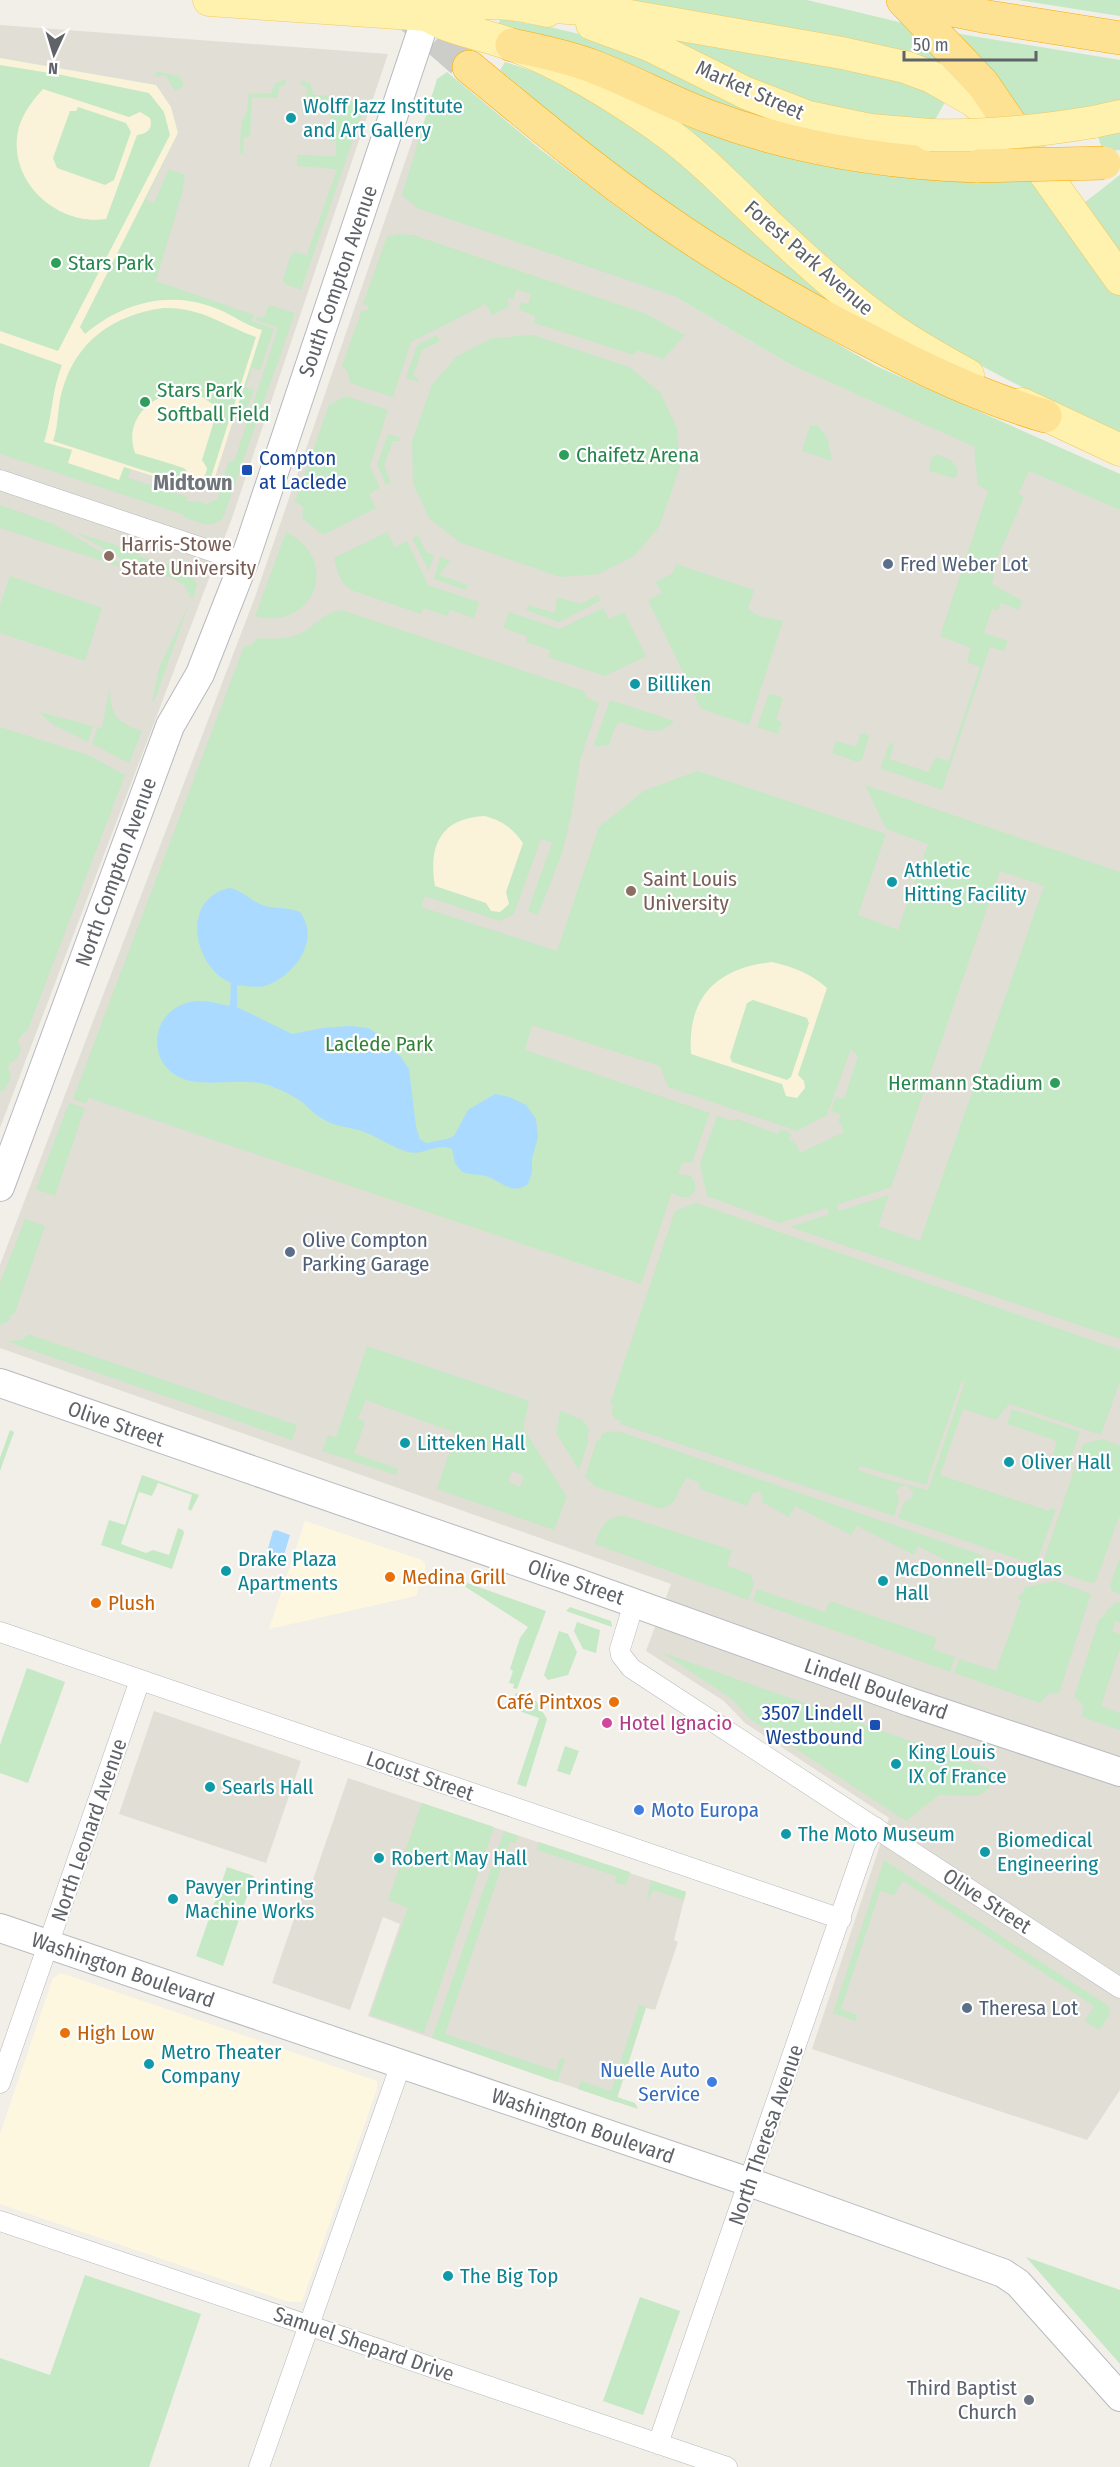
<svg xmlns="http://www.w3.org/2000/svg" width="1120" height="2467" font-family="'Fira Sans Condensed',sans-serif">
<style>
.commercial{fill:#fef7e0}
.education{fill:#e1ded6}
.green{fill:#c5e8c5;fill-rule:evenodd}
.sand{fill:#fbf3d9;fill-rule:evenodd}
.water{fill:#aadaff}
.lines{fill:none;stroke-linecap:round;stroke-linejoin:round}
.motorway-tunnel{stroke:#ccccc8;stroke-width:33;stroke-dasharray:33 16;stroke-linecap:butt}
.minor-casing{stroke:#b5b8bc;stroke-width:21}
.secondary-casing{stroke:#b6babf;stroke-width:30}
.primary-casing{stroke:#f2c960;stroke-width:33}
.motorway-casing{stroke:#f9ab00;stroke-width:34}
.minor{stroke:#fff;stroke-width:20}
.secondary{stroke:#fff;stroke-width:28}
.primary{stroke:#fff2af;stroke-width:32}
.motorway{stroke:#fde293;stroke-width:33}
.primary-bridge-casing{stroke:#f2c960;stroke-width:33;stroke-linecap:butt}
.motorway-bridge-casing{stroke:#f9ab00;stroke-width:34;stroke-linecap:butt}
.primary-bridge{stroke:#fff2af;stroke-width:32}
.motorway-bridge{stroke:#fde293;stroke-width:33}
.culture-dot{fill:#0f9aa8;stroke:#fff;stroke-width:2}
.leisure-dot{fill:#2e9e5b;stroke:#fff;stroke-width:2}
.transit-dot{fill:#1a4fb4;stroke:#fff;stroke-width:2}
.education-dot{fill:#8d6e63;stroke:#fff;stroke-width:2}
.service-dot{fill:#5c6f8a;stroke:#fff;stroke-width:2}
.food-dot{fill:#e8710a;stroke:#fff;stroke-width:2}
.hotel-dot{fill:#d1479c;stroke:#fff;stroke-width:2}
.shop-dot{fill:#3f7fe0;stroke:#fff;stroke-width:2}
.worship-dot{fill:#6b7280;stroke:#fff;stroke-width:2}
.labels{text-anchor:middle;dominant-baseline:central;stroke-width:4.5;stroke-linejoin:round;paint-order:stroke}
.street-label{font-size:21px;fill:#5f6368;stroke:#fff}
.culture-label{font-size:21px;fill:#0d838f;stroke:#fff;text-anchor:start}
.leisure-label{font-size:21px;fill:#27864d;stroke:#fff;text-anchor:start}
.transit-label{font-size:21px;fill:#164399;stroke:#fff;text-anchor:start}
.education-label{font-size:21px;fill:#785e54;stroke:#fff;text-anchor:start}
.service-label{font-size:21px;fill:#4e5e75;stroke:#fff;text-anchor:start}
.park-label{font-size:21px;fill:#348238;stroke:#fff}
.food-label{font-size:21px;fill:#c56008;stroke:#fff;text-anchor:start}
.hotel-label{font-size:21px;fill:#b23c85;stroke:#fff;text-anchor:start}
.shop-label{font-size:21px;fill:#366cbe;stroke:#fff;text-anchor:start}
.worship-label{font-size:21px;fill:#5b616d;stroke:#fff;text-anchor:end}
.neighbourhood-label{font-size:22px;font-weight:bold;fill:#70757a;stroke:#fff}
</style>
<rect width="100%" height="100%" fill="#f1efe8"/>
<path class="commercial" d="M305 1521 422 1560 425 1563V1571L416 1596 269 1629Z
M61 1973 377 2081V2089L302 2302H289L0 2204V2134L53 1978Z"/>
<path class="education" d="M0 25 388 54 232 518 0 1128Z
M417 127 674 296 793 366 1120 510V2090L1087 2140 812 2049 889 1818 745 1723 724 1701 646 1651 671 1584 0 1348V1265L255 597Z
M154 1711 301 1761 266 1863 119 1814Z
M348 1778 686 1892 674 1940 678 1942 655 2010 646 2008 616 2102 368 2016 400 1924 383 1917 350 2010 272 1983 303 1893 308 1894Z"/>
<path class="green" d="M587 0H807L907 24 948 67Z
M1018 0H1120V16Z
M500 19 554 28 612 42 820 139 498 27Z
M948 32 1120 60V104L1021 118Z
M654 37 829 59 949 95 936 118 925 123 799 104Z
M0 58 156 85 171 107 178 133 146 199 154 203 169 169 185 175 182 193 156 281 254 315 252 321 274 329 260 370 252 368 246 387 254 390 243 420 234 417 215 477C208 487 203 489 192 488L131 469 128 478 188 497 186 501 203 502 205 505 219 498 218 494 226 481 223 480 228 463 235 459 278 328 256 320 257 316 264 318 269 305 295 313 223 518C211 530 198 522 184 517V515L0 454Z
M505 62 545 75 641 125 874 326 735 253 596 151 500 70Z
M157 71 180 77 184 86 175 91 165 75 155 77Z
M447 72 541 150 630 217 739 288 876 366 1120 474V510L1029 471 1018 494 1024 497 998 557 992 584 1022 601 1019 610 1001 603 998 610 992 609 984 633 1008 641 1004 651 990 647 942 790 882 769 881 766 890 742 894 745 889 759 928 772 936 757 949 761 980 667 967 662 971 648 940 636 988 491 977 485C978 473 973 455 975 447L793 366 674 296 417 208 402 195 437 79Z
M286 79 285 86 279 85 278 98 252 97 250 137H244L243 153H240L241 123 247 111 249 94 271 93 275 84Z
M301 80 310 83 314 95 331 96 336 101 366 102 301 290 285 284 283 280 291 254 294 252 307 255 337 169 297 166V155L336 156V141H330L331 100 306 99 307 87 301 86Z
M684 118 1035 178 1062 209 1120 295V433C1064 408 1007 381 953 350 928 336 905 316 877 306L679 130Z
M1120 128V150L1103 152 1097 133Z
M1120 175V256L1084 203Z
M398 234 413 235 644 313 685 335 663 359 637 350 634 355 534 323 535 316 519 310 521 302 528 304 531 294 517 289 513 299 508 298 509 307 492 315 486 304 411 342 393 397 350 383 348 372 342 366 362 310 367 311 369 306 363 304 384 245 387 237Z
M437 335 440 341 422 350 413 376 419 379 418 382 406 378 417 345Z
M533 335 629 367 660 392 677 428 680 467 659 527 634 556 599 574 560 577 459 542 429 518 413 483 412 441 432 385 457 356 492 338Z
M346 396 388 410 370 466 380 488 369 494 376 508 323 535 302 518 303 507 295 501 329 405Z
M817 425 827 437 832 461 802 451 810 426Z
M388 434 400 438 399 441H393L384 466 391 482 386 485 377 465Z
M935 455C945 455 953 461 958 469L956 477 953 478 930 471 929 467 932 457Z
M0 505 54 524 133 571 0 528Z
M75 532 140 553 139 556 191 571 197 585 193 598H190C187 580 170 578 155 573L152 577Z
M286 532C343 560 313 632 255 616Z
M387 532 395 547 407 541 428 585 479 602 474 618 450 610 447 616 423 608 421 614 351 590C339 581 338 573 334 558Z
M418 535 426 552 434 555 429 571 412 538Z
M440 557 450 560 440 575 468 585 466 590 434 579Z
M676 564 754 590 748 609 759 616 783 621 749 725 701 709 648 600 662 593 656 582 673 573Z
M10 576 102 608 85 661 0 633V605Z
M598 595 600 601 559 622 526 610 528 605 555 613 557 597 581 604Z
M189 604 154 702H152L159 668Z
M603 608 609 619 624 612 646 656 605 676 548 657 550 650 526 642 527 636 503 628 509 612 560 629Z
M341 610 584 691 586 697 599 703 580 760 571 816 562 853 538 915 528 911 552 843 541 839 514 914 500 921 425 896 421 907 557 951 599 827 645 790 698 771 886 834 858 915 898 930 928 844 886 829 865 785 1120 872V1339L790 1227 829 1214 827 1208 780 1223 707 1196 700 1164 717 1116 733 1121 737 1119 778 1134 781 1129 789 1132 792 1136 789 1138 791 1142 794 1140 800 1153 844 1132 838 1119 841 1117 840 1114 831 1111 836 1097 844 1099 858 1056 851 1049 827 1115 797 1131 668 1087 660 1066 532 1025 525 1050 710 1113 692 1162 682 1163 678 1174 691 1176C703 1192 687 1205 672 1192L641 1284 89 1098 86 1104 73 1099 244 646H251L258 638C273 639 291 640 305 631 318 623 324 613 341 610ZM1000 871 1044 886 920 1241 878 1226 889 1195 839 1211 836 1205 891 1187Z
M110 687C111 715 114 721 142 731L129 763 92 744 98 727 102 728Z
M769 693 783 698 776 719 782 722 778 734 757 727Z
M610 700 674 721C659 739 640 728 621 722L616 725 609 745 597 747 594 744Z
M39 712 93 726 88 742 52 724Z
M0 727 88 755 125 775 27 1032 23 1033 18 1041 21 1049 17 1059 10 1063 8 1068 11 1076 5 1090 0 1091Z
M864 732 869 736 862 760 858 762 832 753 836 741 856 747 860 735Z
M69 1103 85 1108 55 1196 36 1189Z
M696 1203 1120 1350V1381L1101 1435 1009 1404 996 1420 963 1409 940 1475 1049 1511 1051 1508 1056 1509 1038 1559 1030 1563 898 1518 904 1502 912 1498 913 1492 908 1486H901L896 1491 899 1501 894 1516 620 1424 621 1421 615 1419 611 1412 613 1405 610 1404 675 1211ZM965 1381 928 1490C905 1484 882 1479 858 1470L860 1466 926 1485 961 1383Z
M25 1219 45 1226 15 1313 9 1316 11 1320 0 1325V1283Z
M28 1334 297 1425 292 1440 8 1342 23 1339Z
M367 1346 529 1401 523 1428 567 1497 554 1530 437 1489 456 1433 366 1400 358 1419 365 1422 354 1453 398 1469 396 1475 322 1451 328 1435 336 1437ZM512 1471 524 1476 520 1487 508 1482Z
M1012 1409 1080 1432 1070 1461 1063 1459 1061 1464 1051 1460 1057 1441 1007 1424Z
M560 1411 583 1420V1423L586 1424 589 1430 587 1438 589 1439 579 1470 556 1433Z
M10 1430 14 1432 0 1471V1458Z
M610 1431 616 1433 618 1431 973 1552 983 1556 987 1574 980 1570 978 1577 918 1546 914 1555 857 1526 851 1535 795 1506 789 1517 762 1502 763 1499 760 1492 753 1493 747 1506 700 1489 698 1482 687 1478C676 1489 679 1508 658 1508L596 1487 585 1477 597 1440 600 1441 602 1434Z
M1103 1439 1120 1446V1514L1096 1581 1091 1583 1049 1569 1044 1559 1083 1444Z
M142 1475 199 1495 191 1511 188 1509 192 1495 158 1483 152 1496 139 1492 121 1544 146 1553 153 1550 169 1555 178 1528 183 1530 184 1533 172 1569 101 1545 109 1520 125 1525Z
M625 1516 732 1550 727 1566 750 1574 754 1584 748 1600 595 1544C600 1528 606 1515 625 1516Z
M1120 1557V1594L1112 1591 1110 1586Z
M459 1580 546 1611 517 1689 513 1688 514 1684 509 1683 513 1671 510 1669 520 1638 528 1627 458 1582Z
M1056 1581 1091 1594 1059 1693 1048 1694 1040 1703 954 1673 959 1659 996 1671 1021 1601 1018 1599 1019 1595H1022L1025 1587Z
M757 1589 825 1612 830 1601 937 1638 933 1649 955 1657 950 1672 753 1601Z
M1117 1602 1120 1603V1623L1115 1621 1112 1631 1120 1634V1648L1101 1706 1120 1713V1730L1082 1717 1083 1710 1081 1702 1074 1697 1099 1619 1103 1617 1107 1610Z
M570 1607 611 1621 612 1627 566 1611Z
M577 1622 600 1630 596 1653 583 1649 574 1631Z
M559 1631 568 1634 577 1652 568 1675 548 1680 544 1675Z
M661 1652 989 1769 991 1774 983 1775 989 1782V1788L978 1796 939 1795 906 1821 750 1719 732 1699Z
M27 1668 65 1682 28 1783 0 1773V1745Z
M516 1693 536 1701 547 1719 526 1787 517 1784 539 1718 511 1708Z
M565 1746 579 1751 570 1775 557 1771Z
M422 1803 494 1827 424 2033 370 2015 408 1908 388 1900Z
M504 1831 518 1836 516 1843 510 1842 445 2034 556 2071 560 2059 563 2058 565 2060 557 2082 432 2038Z
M539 1842 630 1872 626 1885 615 1883 616 1876 537 1850Z
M884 1860 1110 2007 1109 2016 1099 2030 1085 2021 1094 2006 903 1881 894 1895 880 1891 841 2009 857 2015 855 2021 833 2013Z
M227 1867 254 1876 223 1966 196 1956Z
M651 1880 686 1892 684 1900 653 1890 646 1903Z
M639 2005 646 2007 617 2097 635 2103 638 2109 578 2089 581 2081 611 2091Z
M1026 2257 1120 2290V2364Z
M85 2275 201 2314 149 2467H0V2358L50 2375Z
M640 2297 680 2311 643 2415 603 2401Z"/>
<path class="sand" d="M0 58 156 85 171 107 178 133 80 327 85 334C123 302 172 289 220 310 236 317 245 325 262 330L215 477C208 487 203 489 192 488L124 467 119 480 68 463 72 450 44 442C53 415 51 393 62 365L0 343V331L58 351 170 135 164 112 149 93 62 75 0 65ZM163 308C202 307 222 325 256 337L211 477 201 486H192L53 441C59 425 57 408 62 391 76 341 113 315 163 308Z
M43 89 129 117 140 112 150 118C153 128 148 134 137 135L106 219C60 226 12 186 17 137 19 118 31 102 43 89ZM78 107 126 123 131 132 114 180 105 185 57 168 53 158 70 111H76Z
M183 391 198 394 218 408 202 460 207 468C206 475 203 481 195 479 188 478 189 473 185 469 181 466 143 456 135 453 123 419 152 394 183 391Z
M485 816C503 821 512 828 523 843L506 892 509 904 500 912 491 911 486 903 435 886C428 845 441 818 485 816Z
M772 962C793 967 810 973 827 988L798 1075 804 1081 805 1088 797 1098 786 1096 782 1084 691 1054C687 997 717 968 772 962ZM753 1000 807 1018 809 1023 791 1077 787 1080 732 1062 730 1057 747 1003Z"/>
<path class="water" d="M230 888C244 891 252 903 266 906 277 909 288 907 300 912 320 939 297 972 270 984 260 989 248 986 237 985V1007L292 1034 323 1028 350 1026 368 1028 378 1034 384 1043 401 1057 409 1069 416 1127 420 1139 426 1143 447 1139 454 1136 468 1110 495 1094 509 1097 526 1105 536 1119 538 1138 532 1158V1172L528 1184C512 1196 501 1181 486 1176 478 1174 470 1175 462 1172L455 1163 452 1149C437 1142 425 1156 408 1152 392 1147 378 1137 362 1131 349 1127 335 1127 323 1119 315 1115 309 1108 302 1102 291 1094 277 1088 265 1084 237 1077 202 1089 179 1077 149 1062 150 1019 181 1005 198 997 214 1003 230 1006L231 983C193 967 180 898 230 888Z
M276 1530 290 1535 280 1568 273 1566V1563L265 1559 273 1531Z"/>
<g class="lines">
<path class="motorway-tunnel" d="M400 7 469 67"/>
<g class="minor-casing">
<path id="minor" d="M0 480 244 562
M634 1603 620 1649 621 1655 631 1668 1120 1988
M0 1632 841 1919
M0 2083 140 1680
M0 2221 727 2467
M658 2444 865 1845 875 1827
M259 2467 401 2064"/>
</g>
<g class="secondary-casing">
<path id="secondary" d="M0 1187 170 726 200 674 244 562 432 0
M0 1383 567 1579 910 1702 1120 1772
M0 1928 749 2182 1003 2273 1018 2283 1120 2397"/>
</g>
<g class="primary-casing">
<path id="primary" d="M209 0 427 15C453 31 484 34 512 45 564 64 614 96 659 127 703 158 739 198 778 234 813 267 850 300 890 328 914 345 941 360 968 375
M528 5 595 10 842 53 905 67 932 77 974 101 1028 150 1120 279
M427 15C462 0 509 0 547 11
M592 24 649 45 746 93 808 117 870 130 930 135
M1093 122 1120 116
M1022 404 1120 450"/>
</g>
<g class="motorway-casing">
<path id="motorway" d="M903 0 983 84 1028 150
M904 0 988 17 1120 38
M512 45C539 51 566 56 592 66 632 81 669 102 710 117 796 149 886 163 978 166
M469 67C531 118 593 170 659 216 726 263 797 304 870 341 926 371 984 398 1045 416"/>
</g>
<use href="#minor" class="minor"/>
<use href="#secondary" class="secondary"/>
<use href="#primary" class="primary"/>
<use href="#motorway" class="motorway"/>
<g class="primary-bridge-casing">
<path id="primary-bridge" d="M930 135C985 137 1039 131 1093 122"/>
</g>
<g class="motorway-bridge-casing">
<path id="motorway-bridge" d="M978 166 1104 163"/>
</g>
<use href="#primary-bridge" class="primary-bridge"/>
<use href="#motorway-bridge" class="motorway-bridge"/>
</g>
<g class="culture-dot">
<circle cx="291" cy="118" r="6"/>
<circle cx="635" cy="684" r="6"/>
<circle cx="892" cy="882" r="6"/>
<circle cx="405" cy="1443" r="6"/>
<circle cx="1009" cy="1462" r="6"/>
<circle cx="226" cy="1571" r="6"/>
<circle cx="883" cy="1581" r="6"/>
<circle cx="896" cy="1764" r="6"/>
<circle cx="210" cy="1787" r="6"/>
<circle cx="786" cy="1834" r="6"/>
<circle cx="985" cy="1852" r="6"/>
<circle cx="379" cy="1858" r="6"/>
<circle cx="173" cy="1899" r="6"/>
<circle cx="149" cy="2064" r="6"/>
<circle cx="448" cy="2276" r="6"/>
</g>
<g class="leisure-dot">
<circle cx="56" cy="263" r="6"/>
<circle cx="145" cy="402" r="6"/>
<circle cx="564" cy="455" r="6"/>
<circle cx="1055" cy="1083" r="6"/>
</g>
<g class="transit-dot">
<rect x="241" y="464" width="12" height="12" rx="3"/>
<rect x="869" y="1719" width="12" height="12" rx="3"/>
</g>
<g class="education-dot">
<circle cx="109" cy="556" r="6"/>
<circle cx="631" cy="891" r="6"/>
</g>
<g class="service-dot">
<circle cx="888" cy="564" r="6"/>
<circle cx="290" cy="1252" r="6"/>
<circle cx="967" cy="2008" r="6"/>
</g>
<g class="food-dot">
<circle cx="390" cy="1577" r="6"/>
<circle cx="96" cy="1603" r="6"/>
<circle cx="614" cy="1702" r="6"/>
<circle cx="65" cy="2033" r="6"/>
</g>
<circle class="hotel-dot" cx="607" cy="1723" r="6"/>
<g class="shop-dot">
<circle cx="639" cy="1810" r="6"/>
<circle cx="712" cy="2082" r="6"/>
</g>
<circle class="worship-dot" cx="1029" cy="2400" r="6"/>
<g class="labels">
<g class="street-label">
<text transform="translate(750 90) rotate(24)">Market Street</text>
<text transform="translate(809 258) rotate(41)">Forest Park Avenue</text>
<text transform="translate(338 281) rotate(-71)">South Compton Avenue</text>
<text transform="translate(116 872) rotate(-70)">North Compton Avenue</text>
<text transform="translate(116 1424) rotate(19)">Olive Street</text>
<text transform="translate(576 1582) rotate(19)">Olive Street</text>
<text transform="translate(876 1689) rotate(19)">Lindell Boulevard</text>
<text transform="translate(420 1776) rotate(19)">Locust Street</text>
<text transform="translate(89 1830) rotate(-71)">North Leonard Avenue</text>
<text transform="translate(987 1901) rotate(33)">Olive Street</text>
<text transform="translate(123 1970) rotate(19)">Washington Boulevard</text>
<text transform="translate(583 2126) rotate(19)">Washington Boulevard</text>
<text transform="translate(766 2135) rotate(-71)">North Theresa Avenue</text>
<text transform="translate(364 2344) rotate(19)">Samuel Shepard Drive</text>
</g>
<g class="culture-label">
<text x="303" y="106">Wolff Jazz Institute<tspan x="303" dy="24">and Art Gallery</tspan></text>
<text x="647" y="684">Billiken</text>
<text x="904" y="870">Athletic<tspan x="904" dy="24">Hitting Facility</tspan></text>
<text x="417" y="1443">Litteken Hall</text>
<text x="1021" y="1462">Oliver Hall</text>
<text x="238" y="1559">Drake Plaza<tspan x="238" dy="24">Apartments</tspan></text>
<text x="895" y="1569">McDonnell-Douglas<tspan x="895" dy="24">Hall</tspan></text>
<text x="908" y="1752">King Louis<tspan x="908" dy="24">IX of France</tspan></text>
<text x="222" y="1787">Searls Hall</text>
<text x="798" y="1834">The Moto Museum</text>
<text x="997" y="1840">Biomedical<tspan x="997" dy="24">Engineering</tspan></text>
<text x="391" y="1858">Robert May Hall</text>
<text x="185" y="1887">Pavyer Printing<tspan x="185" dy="24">Machine Works</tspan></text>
<text x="161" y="2052">Metro Theater<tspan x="161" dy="24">Company</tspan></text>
<text x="460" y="2276">The Big Top</text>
</g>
<g class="leisure-label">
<text x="68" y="263">Stars Park</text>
<text x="157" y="390">Stars Park<tspan x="157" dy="24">Softball Field</tspan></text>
<text x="576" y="455">Chaifetz Arena</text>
<text x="1043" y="1083" text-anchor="end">Hermann Stadium</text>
</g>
<g class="transit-label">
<text x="259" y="458">Compton<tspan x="259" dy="24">at Laclede</tspan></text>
<text x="863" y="1713" text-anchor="end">3507 Lindell<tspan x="863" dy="24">Westbound</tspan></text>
</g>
<g class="education-label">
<text x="121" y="544">Harris-Stowe<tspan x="121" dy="24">State University</tspan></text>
<text x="643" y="879">Saint Louis<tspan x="643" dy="24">University</tspan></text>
</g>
<g class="service-label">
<text x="900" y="564">Fred Weber Lot</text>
<text x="302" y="1240">Olive Compton<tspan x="302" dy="24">Parking Garage</tspan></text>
<text x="979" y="2008">Theresa Lot</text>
</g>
<g class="park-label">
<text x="379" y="1044">Laclede Park</text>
</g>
<g class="food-label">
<text x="402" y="1577">Medina Grill</text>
<text x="108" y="1603">Plush</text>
<text x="602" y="1702" text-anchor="end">Café Pintxos</text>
<text x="77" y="2033">High Low</text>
</g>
<g class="hotel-label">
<text x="619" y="1723">Hotel Ignacio</text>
</g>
<g class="shop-label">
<text x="651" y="1810">Moto Europa</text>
<text x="700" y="2070" text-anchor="end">Nuelle Auto<tspan x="700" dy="24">Service</tspan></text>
</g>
<g class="worship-label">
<text x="1017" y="2388">Third Baptist<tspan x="1017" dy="24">Church</tspan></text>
</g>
<g class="neighbourhood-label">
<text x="193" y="482">Midtown</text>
</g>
</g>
<g transform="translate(54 54) rotate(184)" stroke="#ffffff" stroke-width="4.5" paint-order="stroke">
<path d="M0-4.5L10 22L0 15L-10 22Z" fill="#5f6368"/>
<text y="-9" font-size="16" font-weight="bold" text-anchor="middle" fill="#5f6368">N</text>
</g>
<path d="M904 51v9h132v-9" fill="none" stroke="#5f6368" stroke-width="3"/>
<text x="913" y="51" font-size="18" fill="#5f6368" stroke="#ffffff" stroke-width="4.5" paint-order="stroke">50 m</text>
</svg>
